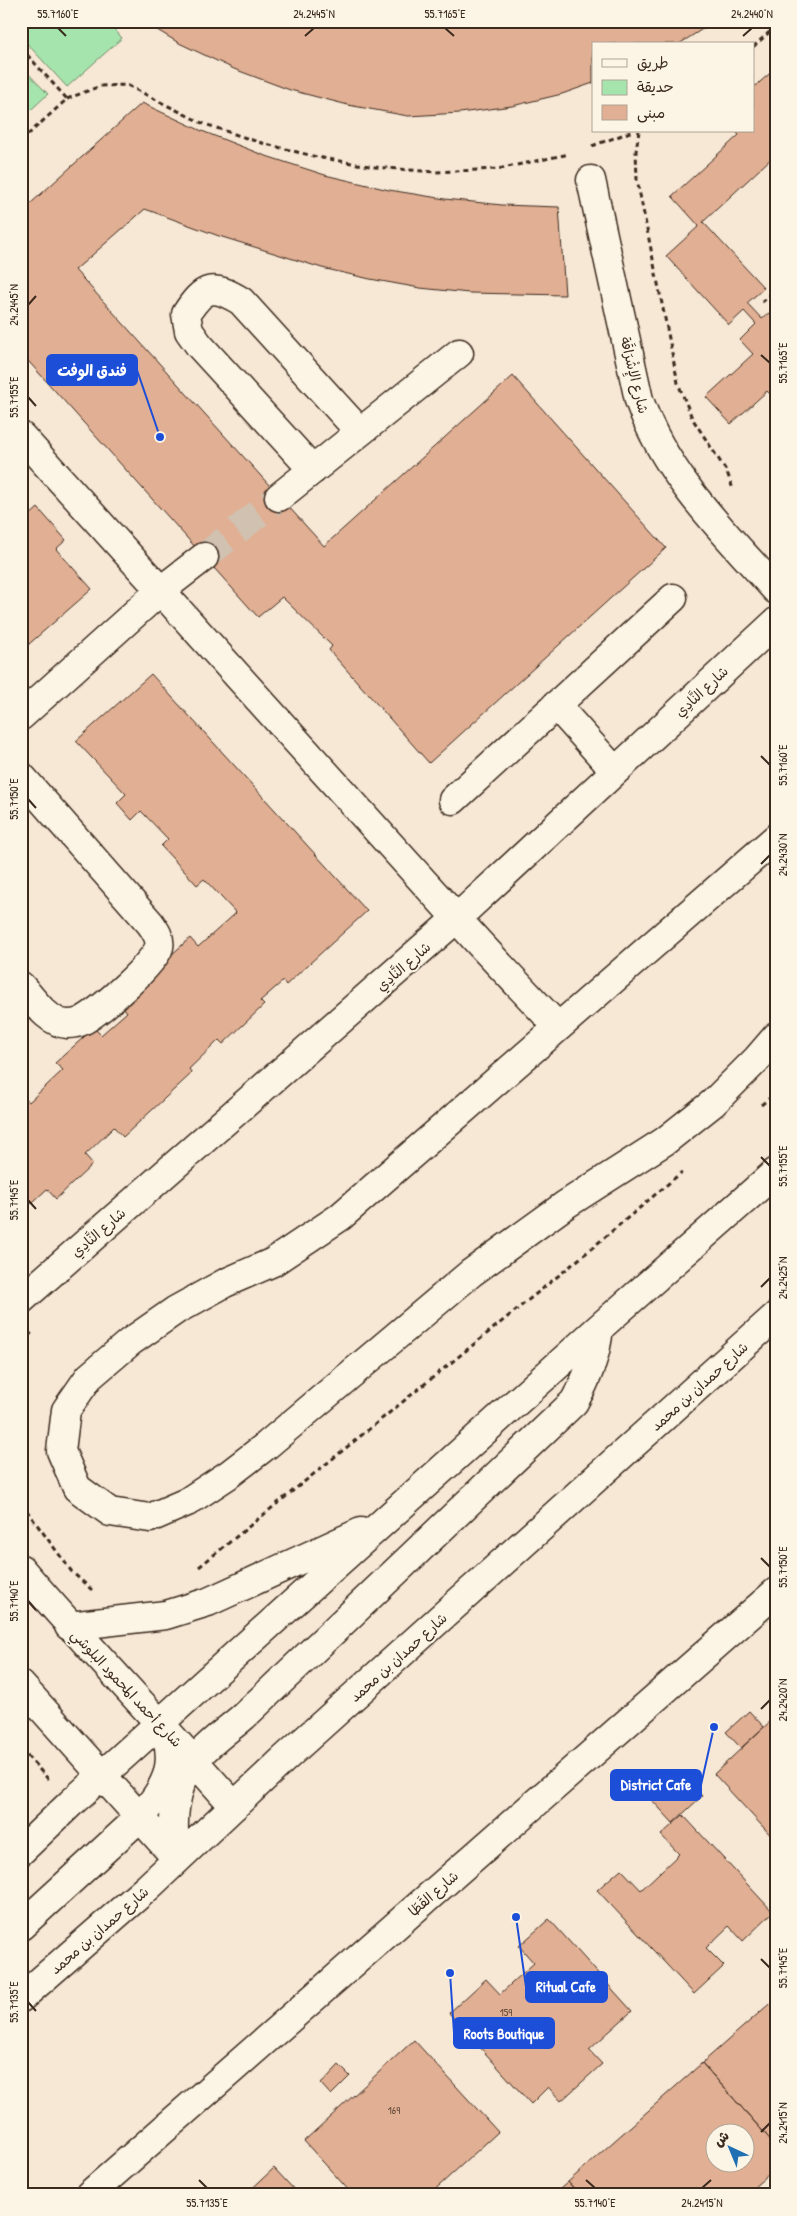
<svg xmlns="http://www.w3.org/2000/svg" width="797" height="2216" font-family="'Patrick Hand','Playpen Sans Arabic',sans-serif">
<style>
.green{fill:#a5e5ad;stroke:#708866}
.building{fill:#e1af93;stroke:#3b2a1e;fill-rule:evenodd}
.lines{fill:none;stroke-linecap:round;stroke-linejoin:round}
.minor-tunnel{stroke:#d1c1b0;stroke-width:28;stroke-dasharray:28 14;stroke-linecap:butt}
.minor-casing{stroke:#3b2a1e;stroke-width:31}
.major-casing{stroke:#3b2a1e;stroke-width:31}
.path{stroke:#3b2a1e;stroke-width:3;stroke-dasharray:5 4;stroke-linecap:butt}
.minor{stroke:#fcf5e5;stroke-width:28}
.major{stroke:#fcf5e5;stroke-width:28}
.ticks{fill:none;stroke:#3b2a1e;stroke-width:2}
.labels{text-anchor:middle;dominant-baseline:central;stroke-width:4;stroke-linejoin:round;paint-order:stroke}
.number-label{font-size:11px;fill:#644b3b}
.street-label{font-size:14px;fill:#3b2a1e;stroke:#fcf5e5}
.leader{fill:none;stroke:#1d4ed8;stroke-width:2}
.callout-dot{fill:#1d4ed8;stroke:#fcf5e5;stroke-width:2}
.callout{fill:#1d4ed8;stroke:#1d4ed8;stroke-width:2}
.callout-label{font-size:15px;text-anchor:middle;font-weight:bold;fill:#fff}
.neatline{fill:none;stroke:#3b2a1e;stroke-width:2}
.ticks-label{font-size:12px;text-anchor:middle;fill:#3b2a1e}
</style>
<rect width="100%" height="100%" fill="#f7e7d5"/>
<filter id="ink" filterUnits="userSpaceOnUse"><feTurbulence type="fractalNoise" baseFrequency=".02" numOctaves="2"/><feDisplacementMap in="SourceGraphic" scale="10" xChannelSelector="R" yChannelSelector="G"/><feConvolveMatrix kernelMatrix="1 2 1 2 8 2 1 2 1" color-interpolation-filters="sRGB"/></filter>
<g filter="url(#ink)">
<path class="green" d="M21 21H107L122 38 67 87 21 37Z
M21 66 48 94 21 119Z"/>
<path class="building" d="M142 21H715L679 44H593V83L562 94 512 106 460 113 408 116 348 105 290 90 234 69 179 43Z
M775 69 776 154 703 222 764 288 747 303 762 319 776 307V400L767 391 731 424 706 397 753 354 740 340 756 324 744 311 729 325 666 256 699 226 672 196 739 135 735 131H753V88Z
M142 103 202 131 263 155 325 175 389 190 445 199 502 205 559 207 565 295 469 293 420 288 370 279 322 268 219 236 145 209 75 270 324 546 513 376 666 548 429 763 329 650 332 646 282 597 258 617 21 353V212Z
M38 508 66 540 56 549 92 589 21 651V510L28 517Z
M151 674 367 911 286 985 283 981 260 1001 264 1005 223 1044 219 1040 189 1069 192 1073 123 1137 114 1127 85 1155 93 1164 56 1199 47 1189 21 1213V1093L29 1102 63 1070 55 1063 94 1028 101 1035 127 1012 119 1002 190 938 198 947 236 913 204 879 197 885 161 846 168 839 141 811 132 820 117 803 126 794 76 741Z
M749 1711 764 1727 741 1748 726 1732Z
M776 1716V1841L714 1774Z
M679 1771 702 1796 673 1823 650 1798Z
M683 1815 773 1912 743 1941 729 1926 706 1948 724 1966 694 1994 597 1890 621 1869 641 1890 679 1854 661 1835Z
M549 1919 632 2011 589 2050 602 2064 561 2101 548 2087 531 2104 449 2013 486 1979 500 1994 534 1963 519 1946Z
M776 1998V2146L702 2063Z
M414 2040 498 2132 429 2195H353L304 2141Z
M702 2063 776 2146V2168L745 2195H580L568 2182ZM714 2134H744V2164H714Z
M339 2065 350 2076 331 2095 321 2084Z
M274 2168 299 2195H245Z
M568 2182 580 2195H553Z"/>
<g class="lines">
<path class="minor-tunnel" d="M204 557 279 497"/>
<g class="minor-casing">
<path id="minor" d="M591 180 639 400C666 476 723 531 776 590
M21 436 478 942 558 1027
M313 470 199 345 189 331 186 314C204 286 213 284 241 301L360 432
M279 497 459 353
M556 705 615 771
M21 716 160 591 204 557
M21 776 150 923C155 930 161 938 159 947 155 963 98 1013 82 1021 78 1023 72 1024 67 1024 48 1023 33 999 21 986
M453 800 673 598
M776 838 340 1217 273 1262 225 1283 176 1310 130 1342 89 1377 66 1410 61 1451 77 1488 110 1512 150 1518 187 1502 228 1475 267 1445 471 1273 565 1205 665 1141 713 1103 757 1059 776 1037
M21 1300 457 918 776 622
M21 1569C90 1650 164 1726 234 1806
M21 1685 177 1859
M89 2195 776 1592"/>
</g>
<g class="major-casing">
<path id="major" d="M69 1626 166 1615 208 1602 361 1532
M21 1851 71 1803 599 1328 776 1172
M177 1859C171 1826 172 1787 195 1760 208 1743 228 1730 244 1716L574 1402C588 1377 596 1356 599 1328
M21 1926 139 1818C167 1787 180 1762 161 1722
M21 1998 147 1888 284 1759 776 1316"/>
</g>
<path class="path" d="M753 47 776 26
M21 48 67 99 21 141
M67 99 100 86 127 85 202 123 258 142 317 157 375 167 434 172 498 169 569 154
M639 131 636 151 637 180 678 383 692 418 727 472 733 489
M592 146 633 131
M770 207 776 213
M762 302 776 290
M761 1105 776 1093
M21 1342 34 1331
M21 1503 72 1572 92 1590
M199 1567 579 1259 682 1172
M21 1749 49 1780"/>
<use href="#minor" class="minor"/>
<use href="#major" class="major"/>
</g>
</g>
<path class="ticks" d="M58 28 66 36M445 28 454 36M305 36 314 28M743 36 752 28M28 305 36 296M761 355 770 363M28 397 36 406M761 756 770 765M28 799 36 808M761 864 770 855M761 1157 770 1166M28 1200 36 1209M761 1287 770 1278M761 1558 770 1567M28 1601 36 1610M761 1709 770 1700M761 1959 770 1968M28 2002 36 2011M761 2132 770 2123M199 2180 207 2188M586 2180 595 2188M702 2188 711 2180"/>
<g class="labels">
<g class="number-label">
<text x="506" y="2012">159</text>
<text x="394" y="2110">169</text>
</g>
<g class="street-label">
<text transform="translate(635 375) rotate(76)">شارع الإِشْرَاقَة</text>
<text transform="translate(701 691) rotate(-43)">شارع النَّادِي</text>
<text transform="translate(403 966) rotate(-41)">شارع النَّادِي</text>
<text transform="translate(98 1232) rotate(-41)">شارع النَّادِي</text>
<text transform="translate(699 1386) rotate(-42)">شارع حمدان بن محمد</text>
<text transform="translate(398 1657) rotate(-42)">شارع حمدان بن محمد</text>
<text transform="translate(127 1688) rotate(47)">شارع أحمد المحمود البلوشي</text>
<text transform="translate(433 1893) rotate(-41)">شارع القَطَا</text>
<text transform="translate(99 1930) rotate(-41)">شارع حمدان بن محمد</text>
</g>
</g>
<path class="leader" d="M160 437L137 370M714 1727L701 1785M516 1917L526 1987M450 1973L454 2033"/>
<g class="callout-dot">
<circle cx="160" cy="437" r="5"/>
<circle cx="714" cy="1727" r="5"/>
<circle cx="516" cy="1917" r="5"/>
<circle cx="450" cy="1973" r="5"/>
</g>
<g class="callout">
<rect x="47" y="355" width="90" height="30" rx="5"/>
<rect x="611" y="1770" width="90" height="30" rx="5"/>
<rect x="526" y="1972" width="81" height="30" rx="5"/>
<rect x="454" y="2018" width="100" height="30" rx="5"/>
</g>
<g class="callout-label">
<text x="92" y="376">فندق الوفت</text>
<text x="656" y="1790">District Cafe</text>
<text x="566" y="1992">Ritual Cafe</text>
<text x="504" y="2039">Roots Boutique</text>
</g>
<rect width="797" height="2216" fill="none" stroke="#fcf5e5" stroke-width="55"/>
<rect x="592" y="42" width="162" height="90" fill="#fcf5e5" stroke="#afa495"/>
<rect x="602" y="59" width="25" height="8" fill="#fcf5e5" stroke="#afa495"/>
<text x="637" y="68" font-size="15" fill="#3b2a1e">طريق</text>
<rect x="602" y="80" width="25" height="15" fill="#a5e5ad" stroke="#afa495"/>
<text x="637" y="92" font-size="15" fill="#3b2a1e">حديقة</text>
<rect x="602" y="105" width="25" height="15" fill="#e1af93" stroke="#afa495"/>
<text x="637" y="118" font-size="15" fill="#3b2a1e">مبنى</text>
<g transform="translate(730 2148) rotate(316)"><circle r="24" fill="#fcf5e5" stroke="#afa495"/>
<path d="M0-4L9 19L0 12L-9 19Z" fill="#1f6fb2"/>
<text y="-8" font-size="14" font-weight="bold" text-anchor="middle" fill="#3b2a1e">ش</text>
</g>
<rect x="28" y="28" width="742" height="2160" class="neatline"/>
<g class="ticks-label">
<text x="58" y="18">55.7160°E</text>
<text x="314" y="18">24.2445°N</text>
<text x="445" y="18">55.7165°E</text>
<text x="752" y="18">24.2440°N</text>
<text transform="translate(14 305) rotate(-90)" y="4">24.2445°N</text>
<text transform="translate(783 363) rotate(-90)" y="4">55.7165°E</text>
<text transform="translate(14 397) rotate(-90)" y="4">55.7155°E</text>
<text transform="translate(783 765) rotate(-90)" y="4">55.7160°E</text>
<text transform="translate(14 799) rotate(-90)" y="4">55.7150°E</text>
<text transform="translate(783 855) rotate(-90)" y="4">24.2430°N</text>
<text transform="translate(783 1166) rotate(-90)" y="4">55.7155°E</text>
<text transform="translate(14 1200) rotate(-90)" y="4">55.7145°E</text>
<text transform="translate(783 1278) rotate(-90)" y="4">24.2425°N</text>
<text transform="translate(783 1567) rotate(-90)" y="4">55.7150°E</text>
<text transform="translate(14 1601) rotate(-90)" y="4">55.7140°E</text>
<text transform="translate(783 1700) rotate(-90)" y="4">24.2420°N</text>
<text transform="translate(783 1968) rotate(-90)" y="4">55.7145°E</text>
<text transform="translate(14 2002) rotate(-90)" y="4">55.7135°E</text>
<text transform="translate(783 2123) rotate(-90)" y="4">24.2415°N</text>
<text x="207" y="2207">55.7135°E</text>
<text x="595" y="2207">55.7140°E</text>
<text x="702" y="2207">24.2415°N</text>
</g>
</svg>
